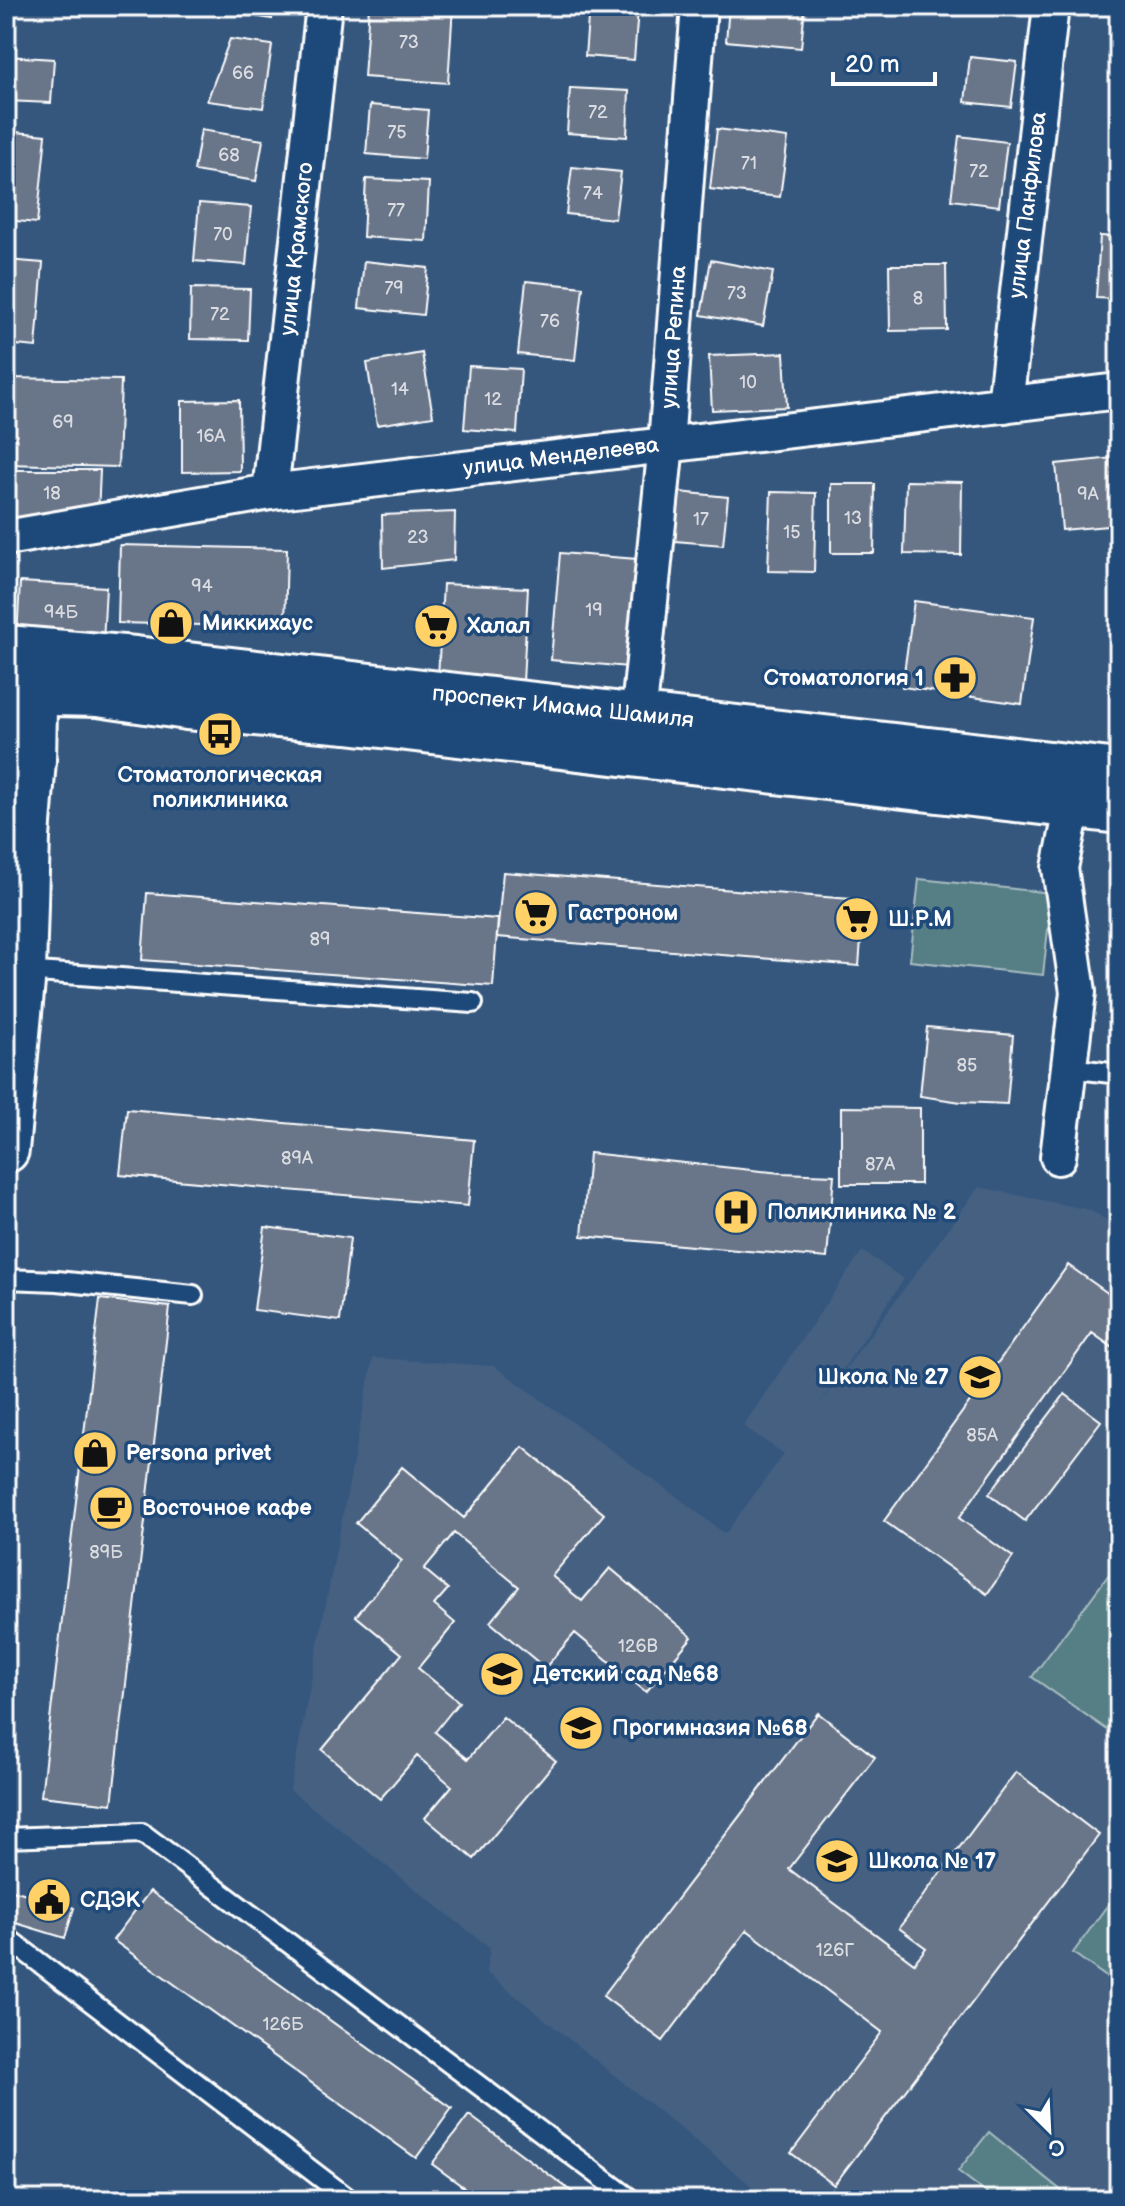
<svg xmlns="http://www.w3.org/2000/svg" width="1125" height="2206" font-family="'Balsamiq Sans',sans-serif">
<style>
.built{fill:#456081}
.green{fill:#547e85;stroke:#aabec2;stroke-width:2}
.building{fill:#697488;stroke:#fff;stroke-width:2}
.lines{fill:none;stroke-linecap:round;stroke-linejoin:round}
.service-casing{stroke:#fff;stroke-width:24}
.minor-casing{stroke:#fff;stroke-width:40}
.secondary-casing{stroke:#fff;stroke-width:50}
.primary-casing{stroke:#fff;stroke-width:50}
.service{stroke:#1f4a7a;stroke-width:18}
.minor{stroke:#1f4a7a;stroke-width:34}
.secondary{stroke:#1f4a7a;stroke-width:44}
.primary{stroke:#1f4a7a;stroke-width:44}
.labels{text-anchor:middle;dominant-baseline:central;stroke-width:7;stroke-linejoin:round;paint-order:stroke}
.number-label{font-size:18px;fill:#dadce1}
.street-label{font-size:22px;fill:#fff;stroke:#1f4a7a}
.poi-label{font-size:22px;font-weight:bold;fill:#fff;stroke:#1f4a7a;text-anchor:start}
</style>
<rect width="100%" height="100%" fill="#35577e"/>
<filter id="ink" filterUnits="userSpaceOnUse"><feTurbulence type="fractalNoise" baseFrequency=".0125" numOctaves="2"/><feDisplacementMap in="SourceGraphic" scale="16" xChannelSelector="R" yChannelSelector="G"/><feConvolveMatrix kernelMatrix="1 2 1 2 8 2 1 2 1" color-interpolation-filters="sRGB"/></filter>
<g filter="url(#ink)">
<path class="built" d="M979 1187 1090 1210 1119 1228V2193L1112 2200H769L486 1972 490 1948 290 1790 373 1358 494 1366 676 1496 725 1534 784 1454 743 1426 862 1251 904 1279 818 1406Z"/>
<path class="green" d="M919 879 1052 893 1043 975 910 961Z
M1119 1561V1738L1032 1677Z
M1119 1889V1986L1073 1953Z
M989 2132 1063 2192 1057 2200H996L958 2171Z"/>
<path class="building" d="M231 6H274L272 19 230 12Z
M369 6H453L448 83 364 77Z
M589 6 638 9 634 60 585 56Z
M729 6H805L801 48 726 41Z
M230 39 272 45 263 108 207 101Z
M6 56 54 59 51 103 6 101Z
M970 57 1017 62 1011 107 965 102Z
M570 88 629 91 627 137 567 133Z
M370 105 428 110 424 159 366 154Z
M717 129 788 138 780 197 710 189Z
M201 130 263 140 256 181 194 171Z
M6 131 46 135 37 223 6 220Z
M959 136 1007 142 999 206 951 200Z
M572 167 621 172 615 219 566 214Z
M366 179 429 182 426 241 363 237Z
M199 203 251 207 246 265 194 261Z
M1100 236 1119 237V299L1096 298Z
M6 260 43 263 36 347 6 344Z
M711 260 773 272 763 326 701 315Z
M364 261 428 268 423 315 359 308Z
M889 265H946L947 330 890 331Z
M526 281 583 287 575 360 518 354Z
M191 288 250 289 248 340 190 339Z
M422 353 433 416 377 425 367 363Z
M784 353 787 407 712 410 709 356Z
M469 366 521 369 517 433 464 429Z
M6 378 121 380 118 467 6 464Z
M239 400 240 471 182 472V401Z
M1113 458 1119 525 1062 530 1056 464Z
M6 470H100L98 515 6 524Z
M906 481 962 482 961 555 904 554Z
M831 484H875L874 553H831Z
M679 492 728 497 723 545 675 541Z
M771 492 816 493 814 572 768 571Z
M455 512 454 560 383 568 382 515Z
M120 545 287 549 285 627 118 623Z
M560 553 637 559 628 667 551 660Z
M20 582 106 587 103 642 17 637Z
M443 584 528 588 523 682 438 678Z
M914 601 1034 617 1022 704 902 687Z
M503 872 864 900 859 966 497 937Z
M147 893 498 919 493 986 142 960Z
M1117 988 1119 989V1047L1110 1046Z
M927 1027 1013 1035 1007 1104 961 1102 920 1096Z
M841 1107 920 1108V1184H841Z
M127 1109 474 1140 468 1206 120 1175Z
M589 1153 781 1173 834 1175 827 1258 582 1236Z
M265 1227 350 1238 340 1321 254 1310Z
M1068 1265 1119 1301V1352L1092 1333 959 1518 1013 1557 987 1594 884 1521Z
M100 1299 170 1307 112 1804 41 1796Z
M1065 1394 1101 1421 1025 1521 989 1494Z
M523 1447 604 1514 552 1576 582 1601 610 1568 692 1637 646 1692 575 1633 545 1668 490 1622 519 1587 454 1533 424 1569 448 1589 434 1605 455 1623 418 1668 459 1702 435 1732 468 1759 503 1717 556 1761 474 1859 425 1818 452 1786 417 1756 380 1799 322 1750 402 1654 356 1616 402 1561 356 1523 402 1467 464 1518Z
M818 1713 875 1757 789 1869 914 1963 926 1948 899 1928 1016 1772 1099 1835 834 2185 791 2153 882 2032 747 1930 663 2041 603 1996Z
M6 1888 74 1908 65 1938 6 1920Z
M150 1891 452 2108 416 2158 113 1940Z
M469 2115 583 2200H481L432 2164Z"/>
<g class="lines">
<g class="service-casing">
<path id="service" d="M23 971 473 1003
M1069 1068 1119 1074
M6 1279 57 1281 193 1295
M6 1838 142 1833 632 2200
M6 1937 350 2200"/>
</g>
<g class="minor-casing">
<path id="minor" d="M1005 405 1051 6
M270 492 324 6
M6 538 270 492 1119 391
M636 739 666 444 699 6
M1058 1157 1078 992 1060 868 1073 805"/>
</g>
<g class="secondary-casing">
<path id="secondary" d="M6 1150 23 971 27 837 33 760 35 657"/>
</g>
<g class="primary-casing">
<path id="primary" d="M6 648 135 659 1119 772
M6 692 98 694 187 707 347 721 1119 811"/>
</g>
<use href="#service" class="service"/>
<use href="#minor" class="minor"/>
<use href="#secondary" class="secondary"/>
<use href="#primary" class="primary"/>
</g>
</g>
<defs>
<g id="shop-disc" transform="scale(2.3)"><circle r="9.5" fill="#ffd166" stroke="#1f4a7a"/><path d="M-5-2.5h2.3a2.7 3.5 0 0 1 5.4 0H5L5.5 6h-11ZM-1.5-2.5h3a1.5 2.3 0 0 0-3 0Z" fill="#111"/></g>
<g id="supermarket-disc" transform="scale(2.3)"><circle r="9.5" fill="#ffd166" stroke="#1f4a7a"/><path d="M-6-5.5h2.5l.6 2H6L4.5 2H-2.5L-4.4-4H-6ZM-1.5 3.2a1.3 1.3 0 1 0 .1 0ZM3 3.2a1.3 1.3 0 1 0 .1 0Z" fill="#111"/></g>
<g id="pharmacy-disc" transform="scale(2.3)"><circle r="9.5" fill="#ffd166" stroke="#1f4a7a"/><path d="M-2-6h4v4h4v4h-4v4h-4v-4h-4v-4h4Z" fill="#111"/></g>
<g id="bus-disc" transform="scale(2.3)"><circle r="9.5" fill="#ffd166" stroke="#1f4a7a"/><path d="M-5-6H5V4H4V6H2V4H-2V6H-4V4H-5ZM-3.5-4V0h7V-4ZM-3.5 1.2v1.5H-2V1.2ZM2 1.2v1.5H3.5V1.2Z" fill="#111"/></g>
<g id="hospital-disc" transform="scale(2.3)"><circle r="9.5" fill="#ffd166" stroke="#1f4a7a"/><path d="M-5-5h3v3.5h4V-5h3V5h-3V1.5h-4V5h-3Z" fill="#111"/></g>
<g id="school-disc" transform="scale(2.3)"><circle r="9.5" fill="#ffd166" stroke="#1f4a7a"/><path d="M0-5L7-2L0 1L-7-2ZM-4 1L0 2.5L4 1V4Q0 6-4 4Z" fill="#111"/></g>
<g id="cafe-disc" transform="scale(2.3)"><circle r="9.5" fill="#ffd166" stroke="#1f4a7a"/><path d="M-5.5-4.5H6V0H3Q3 3.5 0 3.5H-2.5Q-5.5 3.5-5.5 0ZM3-3.2v2h1.7v-2ZM-6 4.5H4V6H-6Z" fill="#111"/></g>
<g id="civic-disc" transform="scale(2.3)"><circle r="9.5" fill="#ffd166" stroke="#1f4a7a"/><path d="M-.6-6.5H3V-4.5H.6V-3L4-1V1h2V6H-6V1h2V-1L-.6-3ZM-1.2 2.5V6h2.4V2.5Z" fill="#111"/></g>
</defs>
<g fill-rule="evenodd">
<use href="#shop-disc" x="171" y="623"/>
<use href="#supermarket-disc" x="436" y="626"/>
<use href="#pharmacy-disc" x="955" y="678"/>
<use href="#bus-disc" x="220" y="734"/>
<use href="#supermarket-disc" x="536" y="913"/>
<use href="#supermarket-disc" x="857" y="919"/>
<use href="#hospital-disc" x="736" y="1212"/>
<use href="#school-disc" x="980" y="1377"/>
<use href="#shop-disc" x="95" y="1453"/>
<use href="#cafe-disc" x="111" y="1508"/>
<use href="#school-disc" x="502" y="1674"/>
<use href="#school-disc" x="581" y="1728"/>
<use href="#school-disc" x="837" y="1861"/>
<use href="#civic-disc" x="49" y="1900"/>
</g>
<g class="labels">
<g class="number-label">
<text x="409" y="42">73</text>
<text x="243" y="73">66</text>
<text x="598" y="112">72</text>
<text x="397" y="132">75</text>
<text x="229" y="155">68</text>
<text x="749" y="163">71</text>
<text x="979" y="171">72</text>
<text x="593" y="193">74</text>
<text x="396" y="210">77</text>
<text x="223" y="234">70</text>
<text x="394" y="288">79</text>
<text x="737" y="293">73</text>
<text x="918" y="298">8</text>
<text x="220" y="314">72</text>
<text x="550" y="321">76</text>
<text x="748" y="382">10</text>
<text x="400" y="389">14</text>
<text x="493" y="399">12</text>
<text x="63" y="422">69</text>
<text x="211" y="436">16А</text>
<text x="52" y="493">18</text>
<text x="1088" y="494">9А</text>
<text x="853" y="518">13</text>
<text x="701" y="519">17</text>
<text x="792" y="532">15</text>
<text x="418" y="537">23</text>
<text x="202" y="586">94</text>
<text x="594" y="610">19</text>
<text x="61" y="612">94Б</text>
<text x="320" y="939">89</text>
<text x="967" y="1065">85</text>
<text x="297" y="1158">89А</text>
<text x="880" y="1164">87А</text>
<text x="982" y="1435">85А</text>
<text x="106" y="1552">89Б</text>
<text x="638" y="1646">126В</text>
<text x="835" y="1950">126Г</text>
<text x="283" y="2024">126Б</text>
</g>
<g class="street-label">
<text transform="translate(1028 205) rotate(-83)">улица Панфилова</text>
<text transform="translate(297 249) rotate(-84)">улица Крамского</text>
<text transform="translate(674 337) rotate(-86)">улица Репина</text>
<text transform="translate(561 457) rotate(-7)">улица Менделеева</text>
<text transform="translate(563 707) rotate(6)">проспект Имама Шамиля</text>
</g>
<g class="poi-label">
<text x="202" y="623">Миккихаус</text>
<text x="467" y="626">Халал</text>
<text x="924" y="678" text-anchor="end">Стоматология 1</text>
<text x="220" y="775" text-anchor="middle">Стоматологическая<tspan x="220" dy="25">поликлиника</tspan></text>
<text x="567" y="913">Гастроном</text>
<text x="888" y="919">Ш.Р.М</text>
<text x="767" y="1212">Поликлиника № 2</text>
<text x="949" y="1377" text-anchor="end">Школа № 27</text>
<text x="126" y="1453">Persona privet</text>
<text x="142" y="1508">Восточное кафе</text>
<text x="533" y="1674">Детский сад №68</text>
<text x="612" y="1728">Прогимназия №68</text>
<text x="868" y="1861">Школа № 17</text>
<text x="80" y="1900">СДЭК</text>
</g>
</g>
<rect width="1125" height="2206" fill="none" stroke="#1f4a7a" stroke-width="32"/>
<rect x="16" y="16" width="1093" height="2174" fill="none" stroke="#fff" stroke-width="3" filter="url(#ink)"/>
<g transform="translate(1049 2130) rotate(156)" stroke="#1f4a7a" stroke-width="6" paint-order="stroke">
<path d="M0-6L14 30L0 20L-14 30Z" fill="#ffffff"/>
<text y="-12" font-size="22" font-weight="bold" text-anchor="middle" fill="#ffffff">С</text>
</g>
<path d="M833 72v12h102v-12" fill="none" stroke="#ffffff" stroke-width="4"/>
<text x="845" y="72" font-size="24" fill="#ffffff" stroke="#1f4a7a" stroke-width="6" paint-order="stroke">20 m</text>
</svg>
